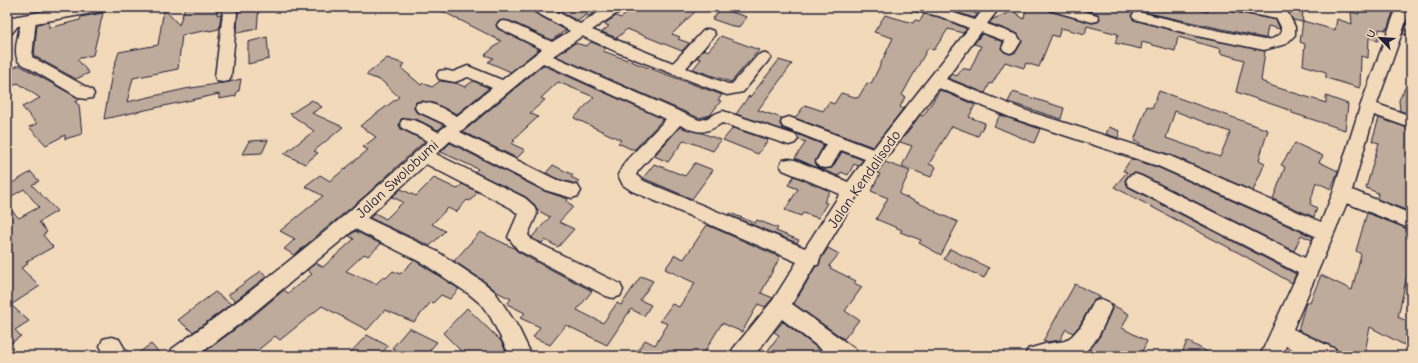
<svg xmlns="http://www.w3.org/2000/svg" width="1418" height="363" font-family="'Comic Neue',sans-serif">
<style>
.building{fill:#beab9b;stroke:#22223b;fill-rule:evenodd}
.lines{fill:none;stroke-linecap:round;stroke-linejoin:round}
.minor-casing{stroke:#22223b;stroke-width:3}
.highway-casing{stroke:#22223b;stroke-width:3}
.minor{fill:#f2d9ba;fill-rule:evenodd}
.highway{fill:#f2d9ba;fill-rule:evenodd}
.labels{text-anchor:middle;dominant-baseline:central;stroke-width:4;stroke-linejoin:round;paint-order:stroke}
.street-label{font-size:15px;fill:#22223b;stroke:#f2d9ba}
</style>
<rect width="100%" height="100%" fill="#f2d9ba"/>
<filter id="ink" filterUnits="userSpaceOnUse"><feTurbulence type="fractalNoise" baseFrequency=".025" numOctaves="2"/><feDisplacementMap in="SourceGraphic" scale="8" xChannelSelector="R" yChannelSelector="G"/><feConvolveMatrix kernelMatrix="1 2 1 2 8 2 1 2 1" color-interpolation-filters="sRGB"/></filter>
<g filter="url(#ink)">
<path class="building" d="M185 7H218L217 15 221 14 219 29 209 31V30L182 35 178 69 133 78 127 102 185 89 229 82 241 79 239 91H237L236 96 219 99V94L104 119 112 73 119 52 158 45 164 9 179 25Z
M240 7H259L257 29 237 33 238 11H240Z
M434 7H529L531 11 566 30 552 40 510 21 504 20 498 21 496 26 498 29 539 49 511 72 488 62 493 58 485 55 501 41Z
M551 7H597L601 9 589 16 586 15 578 21Z
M635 7H700L672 34 680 37 678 39 689 43 682 51 627 29 617 38 602 32 609 26 604 24 616 16 621 18Z
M941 7H969L976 9 974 13 978 14 974 18Z
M1026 7H1046L1049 11 1092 23 1098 22 1100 19 1098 14 1075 7H1140L1155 10V7H1189L1208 12V7H1227L1230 11 1276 20 1280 29 1268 26 1266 38H1264L1139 11 1134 12 1131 15 1134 20 1197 37 1265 51 1261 81 1266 83V84L1326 103V96L1348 104 1345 130 1292 113V111L1236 92 1244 60 1220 53 1221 49 1178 37 1175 51 1142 42 1141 49 1115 43 1118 34 1087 26 1085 34 1061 28 1058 37 1052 35 1039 67 1026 63 1024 68 1005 62 992 84 990 83 985 93 948 78 952 74 957 76 962 68 970 70 981 46 974 44 982 34 1003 42 1001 48 1004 52 1011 54 1016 52 1022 42 1018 34 989 23 993 19 1013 11 1024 19Z
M1266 7H1290L1303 10 1302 22 1293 20 1288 12Z
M1358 7H1395L1387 29 1385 28 1386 30 1379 29 1378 41 1369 38 1368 58 1361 56 1360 88 1326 78V72L1303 65 1305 44 1300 42 1303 21 1335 30 1337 19 1352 24 1351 12 1359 14Z
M721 9 747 17 738 28 712 19Z
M103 13 93 55 77 59 89 73 76 79 34 56 37 24 49 22V28L80 20 81 17Z
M924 14 939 17 967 29 963 33 948 29 934 50 928 48 902 95 905 97 900 107 903 109 873 147 795 118 805 105 823 111 829 102 834 104 841 93 858 98 867 83 871 84 893 38 874 32 885 15 913 23 915 20 920 21Z
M1410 14 1411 15V37L1403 34Z
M721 36 759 50 731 82 693 69 701 59 697 58 704 49 708 51Z
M267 37 269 59 248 64V42Z
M591 42 606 48 603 51 722 95 718 100 721 101 710 115 699 118 556 56 575 43 586 46Z
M387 58 404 64 401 68 421 85 423 83 432 87 440 81 456 83 465 87 473 81 489 88 457 114 433 103 422 101 416 102 414 108 416 112 444 125 438 130 416 119 407 118 401 119 399 125 401 129 425 141 366 195 294 255 284 249 295 239 280 231 323 196 305 186 320 175 330 181 368 150 363 147 376 137 360 126 399 97 382 81 366 75Z
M779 60 792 64 758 110 782 118 780 124 782 128 824 145 815 161 818 168 795 158 806 142 799 140 795 134 736 114 749 96 750 97Z
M19 65 80 99 75 102 79 105 82 134 65 139V135L46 145 29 127 37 124 22 107 40 98 18 83 7 89V71Z
M543 65 663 119 635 149H631L618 143 621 140 574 118 594 97 558 82 541 98 545 100 530 113 538 117 513 140 515 141 512 144 525 150 517 158 463 132Z
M1411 76V114L1400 111 1399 100Z
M940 90 975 105 969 117 985 123 978 136 952 126 929 164 936 167 931 177 902 166 912 146 900 142 920 115 923 116Z
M1159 91 1268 130 1259 160 1265 163 1253 191 1171 155 1139 145 1140 143 1134 141 1147 106 1152 108ZM1175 111 1230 132 1220 157 1166 138Z
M1013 92 1064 108 1061 119 1008 102Z
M312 100 322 107 312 113 343 127 314 151 318 153 305 164 284 154 314 131 290 114Z
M1000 115 1040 129 1034 143 994 126Z
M1379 118 1411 129V189L1408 202 1410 203 1409 207 1411 208V212L1377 199 1378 193 1366 188 1379 143 1372 141Z
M680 127 692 131 702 133 721 140 713 151 684 140 668 162 654 156Z
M1109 127 1120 131 1118 138 1106 134Z
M733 128 768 140 758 154 723 140Z
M268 140 262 153 242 154 249 141Z
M450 143 544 191 568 199 567 201 573 207 559 222 574 229 558 247 545 240 542 243 533 239 532 237 550 217 537 210 535 205 526 197 475 172 478 169 441 152Z
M1295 143 1323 156 1319 162 1338 171 1331 189 1316 182 1310 204 1317 208 1314 217 1273 199 1285 167 1281 165Z
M842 152 863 160 858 166 854 164 848 175 841 172 838 176 820 169H825L832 168Z
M1131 159 1157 167 1313 237 1312 240 1301 235 1294 251 1142 175 1135 173 1129 175 1125 180 1128 187 1296 274 1292 283 1241 254 1114 187 1127 172 1123 171Z
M885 162 910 171 899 194 936 211 935 212 958 222 941 255 919 243 921 240 900 232 902 230 876 219 888 198 871 191 880 174 877 173Z
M695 163 713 170 692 199 643 178 654 164 685 176Z
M553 165 573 175 571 177 579 181 576 184 558 179 546 173Z
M31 172 39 181 32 185 57 211 39 222 47 232 43 235 53 247 26 262 28 264 21 268 40 286 11 305 29 321 15 330 21 336 7 346V206L19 218 39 207 24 189 7 199V186Z
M794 176 830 191 824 202 827 203 818 218 803 213 801 216 785 210 798 189 788 185Z
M434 178 457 189 462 184 478 192 470 201 467 200 456 212 448 208 432 224 445 231 430 246 370 218 375 213 386 219 403 202 392 197 401 189 416 196Z
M730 213 755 223 757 220 778 228 776 231 799 240 797 243 729 215Z
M1367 213 1411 230V256L1398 317 1411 323 1404 345 1370 327 1364 356H1339L1336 348 1298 330 1306 302H1310L1321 275 1352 290 1361 254 1356 251Z
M707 225 780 257 761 293 773 298 765 307 758 304 742 332 722 323 702 356H634L645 340 655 345 668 324 660 321 672 304 679 307 695 283 665 269 675 255 684 259Z
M355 231 381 244 368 256 364 254 346 271 376 284 383 277 386 278 393 271 400 274 414 260 459 289 450 299 441 295 433 303 431 302 414 322 385 310 367 330 322 306 280 340 275 336 251 356H199L253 316 284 290 288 293 312 274 307 270 316 263 323 267 354 239 349 236Z
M480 232 514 248 517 251 529 258 592 291 577 310 603 323 617 303 621 305 641 276 653 281 640 300 651 305 644 316 631 309 607 345 566 325 550 345 533 337 540 327 520 318 525 313 507 304 511 299 497 292 484 281 454 261Z
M828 248 839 254 829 266 831 267 830 268 856 281 854 283 862 287 845 311 859 320 844 339 794 304 816 266 819 265 821 259Z
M950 249 989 268 984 278 944 259Z
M261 271 267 276 235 301 228 295Z
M1075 284 1100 297 1093 301 1080 325 1073 333 1066 329 1060 340 1046 342 1043 341Z
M215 292 231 304 193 332 178 320Z
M1111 304 1129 314 1122 328 1147 341 1140 356H1089L1085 353 1091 348 1100 336 1112 309Z
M467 308 501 341 508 356H466L443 333Z
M783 322 828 356H764L779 335 774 332Z
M409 328 437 342 425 356H407L392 348Z
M367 335 388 346 379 356H347Z
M1187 341 1215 356H1181Z
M151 344 162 356H134Z"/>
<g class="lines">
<g class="minor-casing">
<path id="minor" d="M220 7H234L237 13 231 77 229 81 223 82 217 81 215 77 223 13Z
M530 7H548L580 24 607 7H624L622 10 592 30 673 63 703 31 708 29 713 31 715 34 713 37 686 68 728 84H732L758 55 763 53 768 55 771 58 768 61 743 92 727 95 617 52 582 36 553 56 699 120C707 120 714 113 723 111L795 135 798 139 795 143 789 145 722 123C705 134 699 134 680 125L638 171 636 175 644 181 805 248 840 194 783 170 780 165 783 160 789 159 795 160 848 182 865 159 841 150 831 167 825 168 819 167 816 162 826 144 783 127 781 123 783 119 789 117 873 149 969 28 939 16 911 10 909 7H936L975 20 985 7H1000L987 24 1017 35 1021 41 1015 51 1010 53 1005 51 1002 48 1005 41 981 32 946 79 1024 110 1170 156 1321 222 1333 193 1360 107 1397 7H1411L1377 104 1411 116V128L1374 115 1352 190 1411 214V229L1347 203 1293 329 1335 349 1338 356H1306L1286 346 1282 356H1260L1298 273 1129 186 1126 181 1129 176 1135 174 1141 176 1305 258 1315 236 1158 166 1012 118 939 88 857 196 820 258 818 265H815L792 304 855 349 858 356H830L782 319 754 356H730L733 349 773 300 797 262 632 191 623 185 618 175 625 162 666 119 543 63 460 132 557 180 578 186 581 191 578 196 572 198 545 190 450 141 436 154 525 198 534 206 537 214 529 232 528 235 532 240 620 284 623 290 620 296 613 298 606 296 518 250 508 237 518 214 511 208 426 164 367 218 438 252 483 282 495 292 518 327 532 356H510L491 318 481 304 469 294 424 264 355 229 251 315 197 356H169L172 349C262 285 348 216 428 141L402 128 400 124 402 120C414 116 428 127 438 132L447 125 417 111 415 107 417 103C430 99 446 111 457 116L492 88 468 77 455 82 439 79 437 75 439 71 445 70 453 72 468 66 502 80 542 49 499 28 497 25 499 22 504 21 509 22 552 42 570 31 532 10Z
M1047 7H1070L1097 15 1099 18 1097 21 1092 22 1049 10Z
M1228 7H1258L1288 13 1295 27V35L1286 44 1264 50 1197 36 1134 19 1132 16 1134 13 1139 12 1197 26 1264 40 1272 39 1281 34V27L1277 19 1230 10Z
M29 15 34 16 36 19 32 57 92 90 94 94 92 98 86 99 80 98 19 62C12 53 19 33 21 22L12 33 7 35V21L14 18 19 19 21 22 24 16Z
M1101 299 1108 302 1111 308C1104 324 1096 349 1078 355 1067 359 1038 356 1025 356L1028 349 1045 344 1065 341 1072 336 1081 326 1094 302Z
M111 337 119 339 129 356H106L100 346 103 339Z"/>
</g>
<g class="highway-casing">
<path id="highway" d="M68 7H107L104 11 98 12 7 28V18Z"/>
</g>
<use href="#minor" class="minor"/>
<use href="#highway" class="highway"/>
</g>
</g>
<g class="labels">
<g class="street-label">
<text transform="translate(397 179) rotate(-43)">Jalan Swolobumi</text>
<text transform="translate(864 179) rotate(-55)">Jalan Kendalisodo</text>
</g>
</g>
<rect width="1418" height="363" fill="none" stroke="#f2d9ba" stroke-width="24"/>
<rect x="12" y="12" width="1394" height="339" fill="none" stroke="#22223b" stroke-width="1.5" filter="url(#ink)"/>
<g transform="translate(1380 38) rotate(295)" stroke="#f2d9ba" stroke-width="3" paint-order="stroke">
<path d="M0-3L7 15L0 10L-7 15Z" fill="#22223b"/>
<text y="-6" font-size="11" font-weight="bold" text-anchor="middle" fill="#22223b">U</text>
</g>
</svg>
